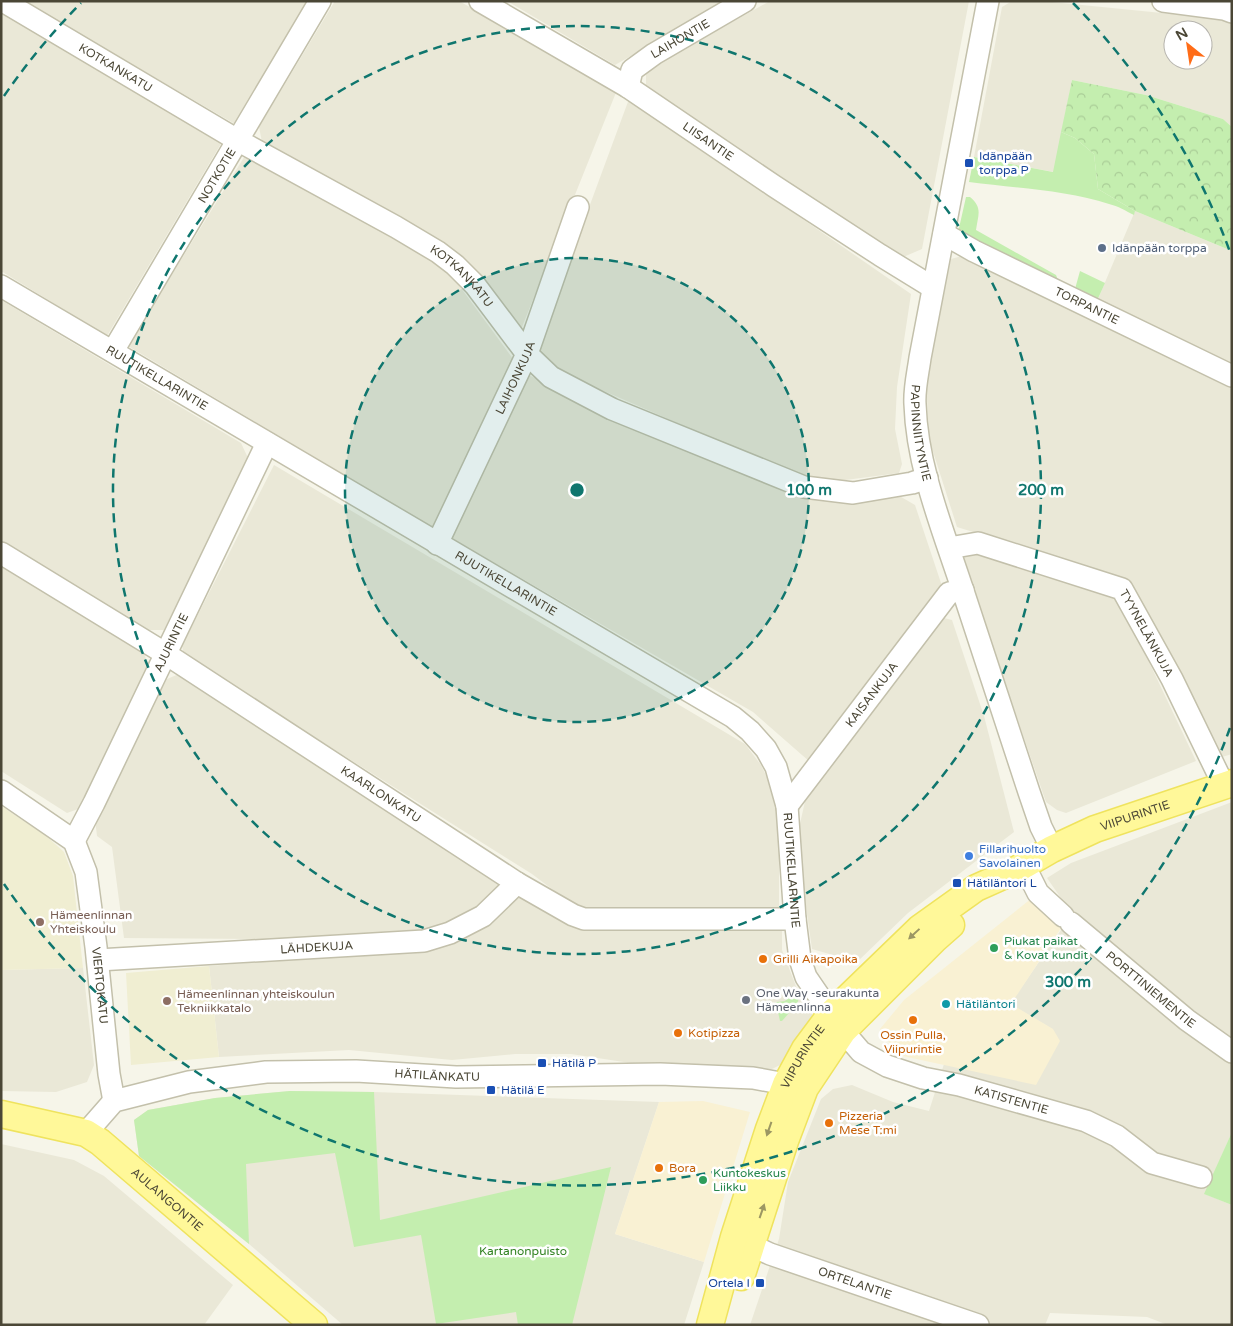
<svg xmlns="http://www.w3.org/2000/svg" width="1233" height="1326" font-family="'Varela Round',sans-serif">
<style>
.residential{fill:#eae8d7;fill-rule:evenodd}
.commercial{fill:#f9f1d3}
.education{fill:#f0eed2}
.green{fill:#c4eeaf}
.forest{fill:url(#forest-crowns)}
.lines{fill:none;stroke-linecap:round;stroke-linejoin:round}
.minor-casing{stroke:#c3c0ab;stroke-width:24}
.major-casing{stroke:#efe35e;stroke-width:29}
.minor{stroke:#fff;stroke-width:21}
.major{stroke:#fff899;stroke-width:26}
.oneway{fill:#9c9763}
.ring{fill:none;stroke:#0f766e;stroke-width:2.5;stroke-dasharray:9 6}
.transit-dot{fill:#1a4fb4;stroke:#fff;stroke-width:2}
.service-dot{fill:#5c6f8a;stroke:#fff;stroke-width:2}
.shop-dot{fill:#3f7fe0;stroke:#fff;stroke-width:2}
.education-dot{fill:#8d6e63;stroke:#fff;stroke-width:2}
.leisure-dot{fill:#2e9e5b;stroke:#fff;stroke-width:2}
.food-dot{fill:#e8710a;stroke:#fff;stroke-width:2}
.worship-dot{fill:#6b7280;stroke:#fff;stroke-width:2}
.culture-dot{fill:#0f9aa8;stroke:#fff;stroke-width:2}
.labels{text-anchor:middle;dominant-baseline:central;stroke-width:5;stroke-linejoin:round;paint-order:stroke}
.street-label{font-size:12px;fill:#4b4736;stroke:#fff}
.transit-label{font-size:12px;fill:#164399;stroke:#fff;text-anchor:start}
.service-label{font-size:12px;fill:#4e5e75;stroke:#fff;text-anchor:start}
.shop-label{font-size:12px;fill:#366cbe;stroke:#fff;text-anchor:start}
.education-label{font-size:12px;fill:#785e54;stroke:#fff;text-anchor:start}
.leisure-label{font-size:12px;fill:#27864d;stroke:#fff;text-anchor:start}
.food-label{font-size:12px;fill:#c56008;stroke:#fff;text-anchor:start}
.worship-label{font-size:12px;fill:#5b616d;stroke:#fff;text-anchor:start}
.culture-label{font-size:12px;fill:#0d838f;stroke:#fff;text-anchor:start}
.park-label{font-size:12px;fill:#338323;stroke:#fff}
.centre{fill:#0f766e;stroke:#fff;stroke-width:2.5}
.ring-label{font-size:15px;text-anchor:middle;font-weight:bold;fill:#0f766e;stroke:#fff;stroke-width:5;stroke-linejoin:round;paint-order:stroke}
</style>
<defs>
<pattern id="forest-crowns" width="20" height="18" patternUnits="userSpaceOnUse" patternTransform="scale(1.25)"><rect width="20" height="18" fill="#c4eeaf"/><path d="M2 6a3 3 0 1 1 6 0M12 15a3 3 0 1 1 6 0" fill="none" stroke="#aacd97"/></pattern>
</defs>
<rect width="100%" height="100%" fill="#f6f5e9"/>
<path class="residential" d="M23 1H310L235 124Z
M335 1H459L617 90 522 327H514L464 259 263 147 259 127Z
M507 1H727L615 65Z
M770 1H969L922 249 901 258 646 87V70Z
M1012 1H1042L1222 19 1232 22V127L1223 119 1146 95 1072 80 1054 172 974 157 1002 7ZM1173 30H1203V60H1173Z
M1 12 222 142 107 336 1 271Z
M629 99 911 294 897 387 895 429 902 464 899 473 838 481 809 480 560 372 536 351Z
M246 154 447 269 516 363 434 528 128 346Z
M1135 211 1232 251V364L1098 299Z
M962 256 1232 389V754L1222 757 1130 581 957 527 929 439 926 379 951 259Z
M1 300 241 443 248 458 164 630H147L1 540Z
M527 374 614 419 818 500 896 494 915 505 942 586 810 762 753 712 450 537Z
M274 465 745 744 761 765 771 786 779 817V910L597 911 577 908 532 874 184 655 182 646Z
M976 550 1114 596 1130 622 1196 761 1066 813 1057 810 1046 802 963 561 966 553Z
M1 563 143 649 148 666 81 808 67 813 1 771Z
M944 618 952 620 984 716 1014 832 908 913 857 962 812 949 804 893 799 828 806 797 937 622Z
M179 674 498 879 500 888 489 900 448 926 387 934 268 939 124 938 112 847 97 836 95 819 167 679Z
M1232 802V1132L1205 1194 1232 1205V1325H1168L1147 1317 1050 1313 1045 1325H750L779 1239 788 1182 821 1099 833 1089 852 1085 893 1102 929 1111 944 1064 1036 1084 1052 1029 1010 1004 1072 914 1047 878 1071 863Z
M519 893 570 920 782 924V950L797 989 811 1010 814 1023 792 1059 766 1072 670 1069 571 1054H515L452 1060 349 1050 219 1057 209 966 423 949Z
M83 968 94 1065 87 1082 56 1092 1 1091V970Z
M290 1091 374 1092 659 1102 615 1234 704 1262 684 1325H343L249 1244 139 1156 134 1120 148 1110 215 1098Z
M1 1144 74 1160 104 1176 233 1285 204 1325H1Z"/>
<path class="commercial" d="M1032 898 1063 925 1011 1004 1053 1029 1060 1041 1036 1085 898 1055 880 1029 904 1000Z
M703 1101 750 1112 704 1262 615 1234 659 1102Z"/>
<path class="education" d="M1 806 45 835 64 852 73 876 83 968 1 970Z
M209 966 219 1057 131 1065 126 973Z"/>
<path class="green" d="M1061 132 1075 138 1094 154 1098 189 1135 211 1134 215C1126 211 1118 206 1109 204 1067 190 1014 188 969 182L974 157 1053 172Z
M966 197H970C983 208 978 215 976 230L1056 275 1058 280 1054 281 957 237Z
M1080 271 1105 283 1096 303 1075 289Z
M794 990 799 998 797 1004 782 1021H780L778 1012 773 1004 777 1002 785 1001 788 998V994Z
M290 1091 374 1092 380 1220 611 1167 572 1325H518L516 1312 436 1324 421 1235 354 1247 335 1153 246 1164 249 1244 139 1156 134 1120 148 1110 215 1098Z
M1232 1132V1205L1204 1194Z"/>
<path class="forest" d="M1072 80 1146 95 1223 119 1232 127V251L1135 211 1098 189 1094 154 1075 138 1061 132Z"/>
<g class="lines">
<g class="minor-casing">
<g id="minor">
<path id="s1" d="M3 1 239 141 396 227 438 252 455 265 475 285 527 354 551 377 612 409 804 487 853 493 912 483 927 478"/>
<path id="s2" d="M480 1 628 87 774 186 880 255 932 287"/>
<path id="s3" d="M988 1 920 358C918 373 914 389 915 404 917 469 944 532 964 594 986 660 1007 726 1029 792L1041 827 1052 849"/>
<path d="M1163 1 1224 9 1232 12"/>
<path id="s4" d="M628 87 632 70 654 54 745 1"/>
<path id="s5" d="M944 234 974 251 1232 376"/>
<path id="s6" d="M1 286 716 707 733 717 750 731 766 749 776 767 787 806 795 919 800 959 806 977 843 1031 861 1052 887 1066 923 1078 959 1085 1086 1121 1117 1136 1152 1163 1201 1177"/>
<path id="s7" d="M113 351 320 1"/>
<path id="s8" d="M437 544 527 354 578 207"/>
<path id="s9" d="M949 548 978 543 1122 589 1172 679 1224 786"/>
<path id="s10" d="M1 553 166 654 517 883 573 915 584 919H795"/>
<path id="s11" d="M1 791 74 841 86 872 96 947 109 1074 114 1101"/>
<path id="s12" d="M787 806 949 593 963 590"/>
<path id="s13" d="M74 841 94 803 267 443"/>
<path d="M1024 865 1038 893 1063 916"/>
<path id="s14" d="M1071 923 1187 1020 1232 1052"/>
<path id="s15" d="M98 960 424 941 450 933 483 916 517 883"/>
<path id="s16" d="M86 1133 114 1101 189 1082 266 1072 356 1071 456 1077 660 1074 753 1078 802 1087"/>
<path id="s17" d="M738 1239 770 1254 978 1325"/>
</g>
</g>
<g class="major-casing">
<g id="major">
<path id="s18" d="M1 1114 86 1133 100 1142 314 1325"/>
<path d="M741 1277 785 1141 805 1088 843 1031 934 940 951 925"/>
<path id="s19" d="M710 1325 734 1237 769 1129 786 1084 805 1049 831 1014 920 928 976 888 1014 871 1052 849 1095 829 1232 783"/>
</g>
</g>
<use href="#minor" class="minor"/>
<use href="#major" class="major"/>
</g>
<defs><path id="oneway-solid" d="M-6-.8H1V-3.2L6.5 0L1 3.2V.8H-6Z" transform="scale(1.25)"/></defs>
<g class="oneway">
<use href="#oneway-solid" transform="translate(914 934) rotate(137)"/>
<use href="#oneway-solid" transform="translate(769 1129) rotate(109)"/>
<use href="#oneway-solid" transform="translate(762 1211) rotate(-71)"/>
</g>
<circle cx="577" cy="490" r="232" fill="#0f766e" fill-opacity=".12"/>
<g class="ring">
<circle cx="577" cy="490" r="232"/>
<circle cx="577" cy="490" r="464"/>
<path d="M1230 728A695 695 0 0 1 4 884M4 96A695 695 0 0 1 81 3M1073 3A695 695 0 0 1 1230 252"/>
</g>
<g class="transit-dot">
<rect x="964" y="158" width="10" height="10" rx="2.5"/>
<rect x="952" y="878" width="10" height="10" rx="2.5"/>
<rect x="537" y="1058" width="10" height="10" rx="2.5"/>
<rect x="486" y="1085" width="10" height="10" rx="2.5"/>
<rect x="755" y="1278" width="10" height="10" rx="2.5"/>
</g>
<circle class="service-dot" cx="1102" cy="248" r="5"/>
<circle class="shop-dot" cx="969" cy="856" r="5"/>
<g class="education-dot">
<circle cx="40" cy="922" r="5"/>
<circle cx="167" cy="1001" r="5"/>
</g>
<g class="leisure-dot">
<circle cx="994" cy="948" r="5"/>
<circle cx="703" cy="1180" r="5"/>
</g>
<g class="food-dot">
<circle cx="763" cy="959" r="5"/>
<circle cx="913" cy="1020" r="5"/>
<circle cx="678" cy="1033" r="5"/>
<circle cx="829" cy="1123" r="5"/>
<circle cx="659" cy="1168" r="5"/>
</g>
<circle class="worship-dot" cx="746" cy="1000" r="5"/>
<circle class="culture-dot" cx="946" cy="1004" r="5"/>
<g class="labels">
<g class="street-label">
<text stroke="none"><textPath href="#s4" startOffset="75">LAIHONTIE</textPath></text>
<text stroke="none"><textPath href="#s1" startOffset="131">KOTKANKATU</textPath></text>
<text stroke="none"><textPath href="#s2" startOffset="268">LIISANTIE</textPath></text>
<text stroke="none"><textPath href="#s7" startOffset="204">NOTKOTIE</textPath></text>
<text stroke="none"><textPath href="#s1" startOffset="536">KOTKANKATU</textPath></text>
<text stroke="none"><textPath href="#s5" startOffset="160">TORPANTIE</textPath></text>
<text stroke="none"><textPath href="#s6" startOffset="181">RUUTIKELLARINTIE</textPath></text>
<text stroke="none"><textPath href="#s8" startOffset="184">LAIHONKUJA</textPath></text>
<text stroke="none"><textPath href="#s3" startOffset="439">PAPINNIITYNTIE</textPath></text>
<text stroke="none"><textPath href="#s6" startOffset="586">RUUTIKELLARINTIE</textPath></text>
<text stroke="none"><textPath href="#s9" startOffset="231">TYYNELÄNKUJA</textPath></text>
<text stroke="none"><textPath href="#s13" startOffset="221">AJURINTIE</textPath></text>
<text stroke="none"><textPath href="#s12" startOffset="140">KAISANKUJA</textPath></text>
<text stroke="none"><textPath href="#s10" startOffset="450">KAARLONKATU</textPath></text>
<text stroke="none"><textPath href="#s19" startOffset="704">VIIPURINTIE</textPath></text>
<text stroke="none"><textPath href="#s6" startOffset="1021">RUUTIKELLARINTIE</textPath></text>
<text stroke="none"><textPath href="#s15" startOffset="219">LÄHDEKUJA</textPath></text>
<text stroke="none"><textPath href="#s11" startOffset="236">VIERTOKATU</textPath></text>
<text stroke="none"><textPath href="#s14" startOffset="104">PORTTINIEMENTIE</textPath></text>
<text stroke="none"><textPath href="#s19" startOffset="285">VIIPURINTIE</textPath></text>
<text stroke="none"><textPath href="#s16" startOffset="369">HÄTILÄNKATU</textPath></text>
<text stroke="none"><textPath href="#s6" startOffset="1381">KATISTENTIE</textPath></text>
<text stroke="none"><textPath href="#s18" startOffset="192">AULANGONTIE</textPath></text>
<text stroke="none"><textPath href="#s17" startOffset="125">ORTELANTIE</textPath></text>
</g>
<g class="transit-label">
<text x="979" y="156">Idänpään<tspan x="979" dy="14">torppa P</tspan></text>
<text x="967" y="883">Hätiläntori L</text>
<text x="552" y="1063">Hätilä P</text>
<text x="501" y="1090">Hätilä E</text>
<text x="750" y="1283" text-anchor="end">Ortela I</text>
</g>
<g class="service-label">
<text x="1112" y="248">Idänpään torppa</text>
</g>
<g class="shop-label">
<text x="979" y="849">Fillarihuolto<tspan x="979" dy="14">Savolainen</tspan></text>
</g>
<g class="education-label">
<text x="50" y="915">Hämeenlinnan<tspan x="50" dy="14">Yhteiskoulu</tspan></text>
<text x="177" y="994">Hämeenlinnan yhteiskoulun<tspan x="177" dy="14">Tekniikkatalo</tspan></text>
</g>
<g class="leisure-label">
<text x="1004" y="941">Piukat paikat<tspan x="1004" dy="14">&amp; Kovat kundit</tspan></text>
<text x="713" y="1173">Kuntokeskus<tspan x="713" dy="14">Liikku</tspan></text>
</g>
<g class="food-label">
<text x="773" y="959">Grilli Aikapoika</text>
<text x="688" y="1033">Kotipizza</text>
<text x="913" y="1035" text-anchor="middle">Ossin Pulla,<tspan x="913" dy="14">Viipurintie</tspan></text>
<text x="839" y="1116">Pizzeria<tspan x="839" dy="14">Mese T:mi</tspan></text>
<text x="669" y="1168">Bora</text>
</g>
<g class="worship-label">
<text x="756" y="993">One Way -seurakunta<tspan x="756" dy="14">Hämeenlinna</tspan></text>
</g>
<g class="culture-label">
<text x="956" y="1004">Hätiläntori</text>
</g>
<g class="park-label">
<text x="523" y="1251">Kartanonpuisto</text>
</g>
</g>
<circle cx="577" cy="490" r="8" class="centre"/>
<g class="ring-label">
<text x="809" y="495">100 m</text>
<text x="1041" y="495">200 m</text>
<text x="1068" y="987">300 m</text>
</g>
<rect width="1233" height="1326" fill="none" stroke="#4b4736" stroke-width="5"/>
<g transform="translate(1188 45) rotate(330)"><circle r="24" fill="#ffffff" stroke="#b7b5af"/>
<path d="M0-4L9 19L0 12L-9 19Z" fill="#ff6c17"/>
<text y="-8" font-size="14" font-weight="bold" text-anchor="middle" fill="#4b4736">N</text>
</g>
</svg>
